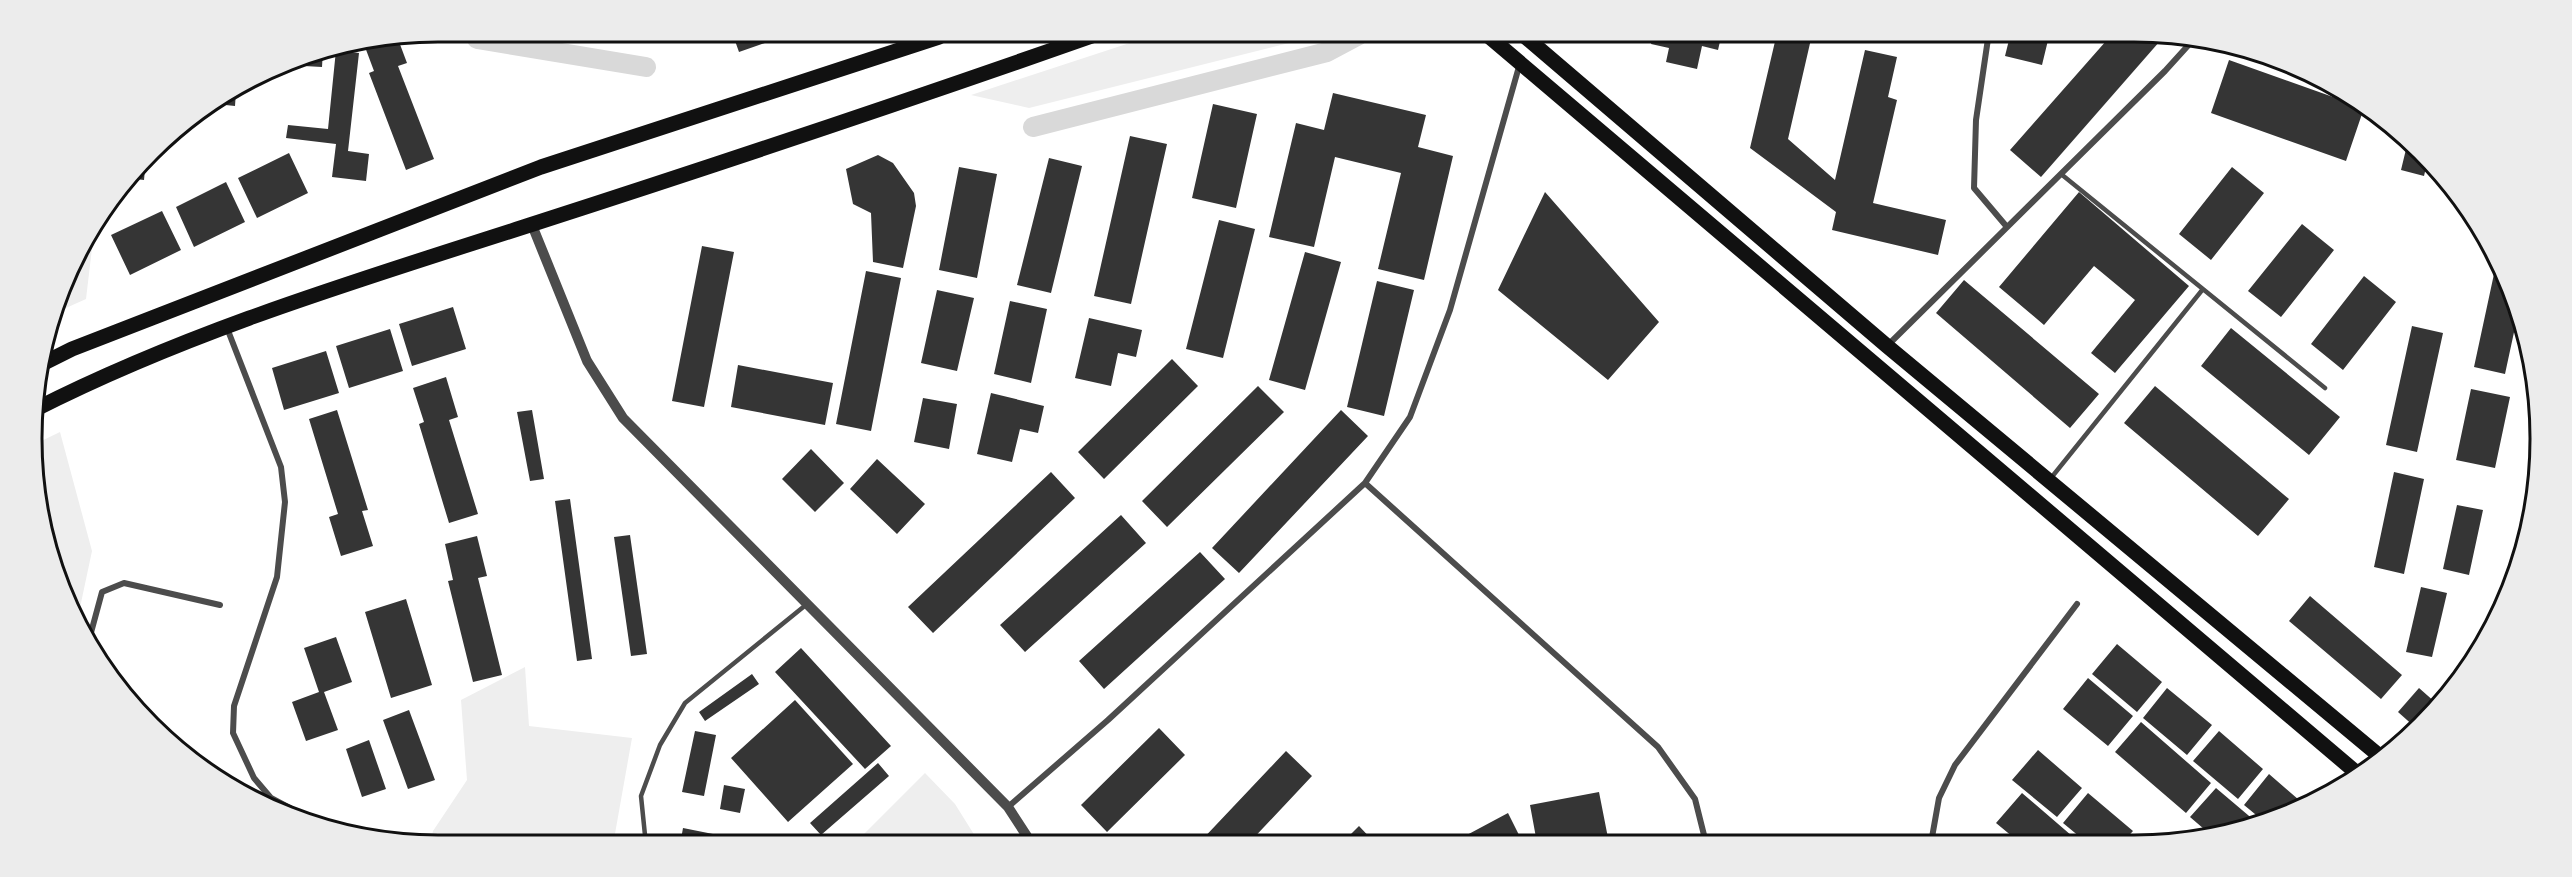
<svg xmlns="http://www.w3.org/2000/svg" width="2572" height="877" font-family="Arial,sans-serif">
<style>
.green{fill:#eee}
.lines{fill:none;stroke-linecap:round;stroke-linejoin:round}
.canal{stroke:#d9d9d9;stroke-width:20}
.building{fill:#353535}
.service{stroke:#4c4c4c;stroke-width:4.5}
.minor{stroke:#4c4c4c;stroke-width:6}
.tertiary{stroke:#4c4c4c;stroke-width:10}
.primary{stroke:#111;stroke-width:15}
.rim{fill:none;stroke:#111;stroke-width:3}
</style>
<rect width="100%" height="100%" fill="#fff"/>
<path class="green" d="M1321 35 1029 108 971 95 1151 36Z
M95 223 86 299 57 312 74 258Z
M60 432 92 551 78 617 45 544 32 465 33 445Z
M525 667 529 726 632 738 613 845 430 844 433 831 467 780 461 700Z
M925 773 955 804 980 844 853 845Z"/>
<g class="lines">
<path class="canal" d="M477 39 646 67
M1033 127 1327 52 1359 35"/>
</g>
<path class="building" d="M2011 32H2050L2042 65 2005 56Z
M2114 32 2152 34 2160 41 2041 177 2010 150Z
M1722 33 1718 50 1702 46 1697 69 1666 62 1669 48 1651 44 1654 34Z
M1777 33 1811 39 1788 139 1835 180 1865 50 1897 57 1888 97 1897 100 1873 203 1946 220 1938 255 1832 230 1836 212 1750 148Z
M782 37 739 52 734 38Z
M362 39H398L407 63 398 66 434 159 406 170 369 73 374 71Z
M323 50 322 67 286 65V61Z
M336 50 359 53 348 151 369 154 366 181 332 177 336 144 286 138 288 125 328 129Z
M2229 60 2364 108 2346 161 2211 113Z
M236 91 235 106 216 104Z
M1333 93 1426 115 1418 147 1453 156 1424 280 1378 269 1401 173 1335 157 1314 247 1269 237 1296 123 1324 130Z
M1213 104 1257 114 1236 208 1192 198Z
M1130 136 1167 144 1131 304 1094 296Z
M2408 141 2428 159 2424 176 2401 170Z
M289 153 308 193 257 218 238 178Z
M878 155 893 163 914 193 916 206 903 268 873 262 871 213 853 204 846 169Z
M146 158 144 180 127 178 145 159Z
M1049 158 1082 166 1051 293 1017 285Z
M959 167 997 174 977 278 939 270Z
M2232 167 2264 193 2211 260 2179 234Z
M226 182 245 222 194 247 176 207Z
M1545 192 1659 322 1608 380 1498 290Z
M2079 192 2189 286 2115 373 2091 353 2135 300 2094 266 2044 325 1999 287Z
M162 211 181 250 130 275 111 235Z
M1219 220 1255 229 1223 358 1186 349Z
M2302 224 2334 250 2281 317 2248 291Z
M702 246 734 252 704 407 672 401Z
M1305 252 1341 262 1305 390 1269 380Z
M2497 260 2519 309 2505 374 2474 367Z
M866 271 901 278 871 431 836 424Z
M2364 276 2396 302 2343 370 2311 344Z
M1964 280 2099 394 2070 428 1936 313Z
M1377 281 1414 290 1384 416 1347 407Z
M937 290 974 298 957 371 921 363Z
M1010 301 1047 309 1031 383 994 374Z
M453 307 466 349 412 366 399 324Z
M1089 318 1142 330 1136 357 1118 353 1111 386 1075 378Z
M2412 326 2443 333 2417 452 2386 445Z
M2231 328 2340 417 2309 455 2201 366Z
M390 329 403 371 349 388 336 346Z
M326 351 339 393 284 410 272 368Z
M1172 359 1198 386 1104 479 1078 452Z
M738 365 833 383 825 425 731 407Z
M446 377 458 417 449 420 478 514 449 523 419 424 424 422 413 388Z
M1258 386 1284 412 1167 527 1142 501Z
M2155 386 2289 499 2258 536 2124 423Z
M2471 389 2510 397 2495 468 2456 460Z
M991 393 1044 406 1038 433 1020 429 1012 462 977 454Z
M923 398 957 404 949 449 914 442Z
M337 410 368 510 362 511 373 546 341 556 329 517 338 514 309 419Z
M532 410 544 479 530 481 517 412Z
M1341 410 1368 436 1239 573 1212 548Z
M2538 444H2539V467L2533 465Z
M811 449 844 483 815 512 782 479Z
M877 459 925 504 897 534 850 489Z
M1051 472 1075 498 933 633 908 607Z
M2394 472 2424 479 2404 574 2374 567Z
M570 499 592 659 577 661 555 501Z
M2457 505 2483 510 2469 575 2443 569Z
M2528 510 2532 511 2527 544 2516 570Z
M1121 515 1146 543 1025 652 1000 625Z
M630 535 647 654 631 656 614 537Z
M477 536 487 576 478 578 502 675 473 682 448 581 453 580 445 544Z
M1200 552 1225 579 1104 689 1079 661Z
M2421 587 2447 593 2432 657 2406 652Z
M2310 596 2402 675 2381 699 2289 621Z
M406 599 432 685 391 698 365 612Z
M2494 601 2502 603 2487 641 2485 640Z
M336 637 352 682 324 692 338 730 306 741 292 702 319 692 304 648Z
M2117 644 2162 682 2137 712 2092 674Z
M801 648 891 746 865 769 775 672Z
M752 674 759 684 705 721 699 712Z
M2088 678 2133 716 2108 746 2063 709Z
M2167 688 2212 725 2187 755 2143 718Z
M2419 688 2436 703 2416 728 2398 712Z
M795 700 853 764 788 822 731 758Z
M409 710 435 780 408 789 383 720Z
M2141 722 2211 783 2186 813 2115 752Z
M1159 728 1185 755 1107 832 1081 805Z
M695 731 716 735 704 796 682 792Z
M2219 731 2263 769 2238 799 2193 761Z
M369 740 386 789 362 797 346 749Z
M2038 750 2082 788 2057 817 2012 780Z
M1286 751 1312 776 1248 844H1198Z
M878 763 889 776 821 835 810 823Z
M2269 774 2306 806 2261 819 2244 805Z
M724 785 745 789 740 813 720 809Z
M2216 788 2255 821 2211 835 2190 817Z
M1599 792 1609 843H1537L1530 805Z
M2022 793 2079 842H2019L1996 823Z
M2088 793 2133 831 2123 842H2086L2063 823Z
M1508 813 1523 843 1450 844Z
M1359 826 1376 844H1341Z
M683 828 763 844V845H680Z"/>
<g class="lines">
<path class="service" d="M2061 174 2325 388
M2051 478 2203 289
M646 845 641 796 660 745 685 703 807 604"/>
<path class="minor" d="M1989 32 1976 120 1974 188 2007 227
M227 328 281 467 285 502 277 577 234 706 233 733 254 778 271 798 301 814 350 834
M1888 345 2165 71 2194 39
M1365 483 1658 747 1695 799 1706 843
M89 640 102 592 124 583 220 605
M1008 807 1108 720 1365 483 1410 417 1450 310 1520 63
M1931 843 1939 798 1955 765 2077 604"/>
<path class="tertiary" d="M532 225 587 361 623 418 1008 807 1032 844"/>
<path class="primary" d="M1486 34 2358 774
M1522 34 1887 346 2382 758
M42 364 72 349 541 167 939 37
M34 410C193 329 366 278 536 223 722 163 907 101 1092 36"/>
</g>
<path d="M0 0H2572V877H0ZM438 42H2134A396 396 0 0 1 2530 438V439A396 396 0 0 1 2134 835H438A396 396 0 0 1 42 439V438A396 396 0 0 1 438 42Z" fill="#ececec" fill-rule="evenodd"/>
<path class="rim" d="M438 42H2134A396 396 0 0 1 2530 438V439A396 396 0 0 1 2134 835H438A396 396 0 0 1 42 439V438A396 396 0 0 1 438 42Z"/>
</svg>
